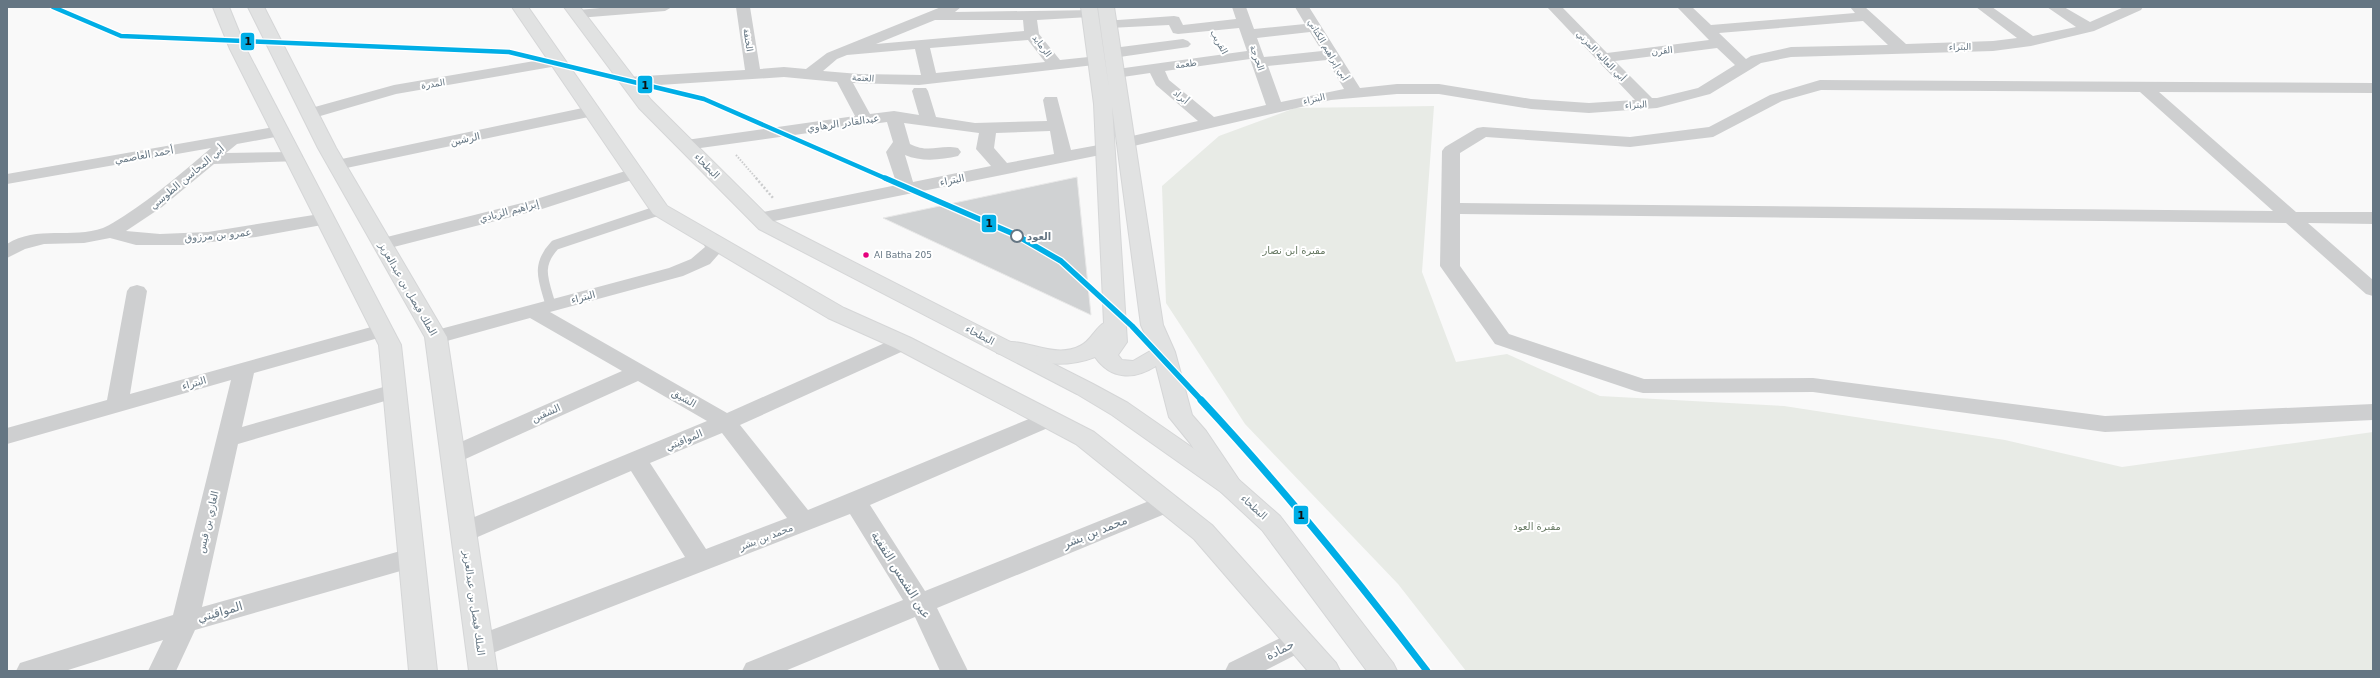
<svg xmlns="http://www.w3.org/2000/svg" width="2380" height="678" font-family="'DejaVu Sans','Noto Sans Arabic',sans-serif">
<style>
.green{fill:#e8ebe6}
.building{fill:#d0d2d3;stroke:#e8e8e8}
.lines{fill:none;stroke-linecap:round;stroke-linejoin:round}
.secondary-casing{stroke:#d5d6d7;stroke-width:2}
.primary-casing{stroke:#d5d6d7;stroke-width:2}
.path-far1{stroke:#cbcccd;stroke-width:2;stroke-dasharray:1.5 1.5;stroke-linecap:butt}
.path{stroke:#cbcccd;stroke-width:2.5;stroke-dasharray:2 2;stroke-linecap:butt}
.lane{stroke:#cecfd0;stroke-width:10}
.street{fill:#cecfd0;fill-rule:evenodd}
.secondary{fill:#e1e2e2;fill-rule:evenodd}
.primary{fill:#e1e2e2;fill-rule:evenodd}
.metro-1-far2-casing{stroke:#fff;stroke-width:7}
.metro-1-far1-casing{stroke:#fff;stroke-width:8}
.metro-1-casing{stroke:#fff;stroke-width:10}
.metro-1-far2{stroke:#00aee6;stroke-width:4.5}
.metro-1-far1{stroke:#00aee6;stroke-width:5.5}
.metro-1{stroke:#00aee6;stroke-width:7}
.stop-dot{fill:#fff;stroke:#657683;stroke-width:2}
.bus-dot{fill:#e5007d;stroke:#fff;stroke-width:1.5}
.labels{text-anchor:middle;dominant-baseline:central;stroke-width:4;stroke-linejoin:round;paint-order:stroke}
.far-street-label{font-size:9px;fill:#657683;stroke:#fff}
.bus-label{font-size:9px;fill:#657683;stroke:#fff;text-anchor:start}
.street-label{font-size:10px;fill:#657683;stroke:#fff}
.stop-label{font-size:10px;font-weight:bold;fill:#657683;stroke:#fff;text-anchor:start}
.park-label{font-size:10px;fill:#687a64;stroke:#fff}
.near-street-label{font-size:12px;fill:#657683;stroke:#fff}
.line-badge{stroke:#fff;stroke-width:1.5}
.pale-badge-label{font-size:11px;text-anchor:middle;font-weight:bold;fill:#111}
</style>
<rect width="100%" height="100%" fill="#f9f9f9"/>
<path class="green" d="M1434 106 1422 272 1456 362 1507 354 1600 396 1784 406 2005 440 2122 467 2373 432V671H1466L1398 584 1245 424 1166 303 1162 186 1219 136 1295 108Z"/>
<path class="building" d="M1077 177 1091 315 883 218Z"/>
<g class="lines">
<g class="secondary-casing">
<path id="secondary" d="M213 7H229L246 49 401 345 437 671H409L379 345 230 49Z
M248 7H264L336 148 447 337 497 671H469L425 337 318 148Z
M1081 7H1097L1109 88 1098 7H1114L1163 325 1175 352 1192 415 1206 431 1239 480 1243 486 1239 492 1230 495 1221 492 1190 443 1169 417 1156 366C1134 380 1111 380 1095 357 1062 370 1030 362 997 353L994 348 997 343C1024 336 1053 360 1080 346 1091 341 1095 328 1104 323L1094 104ZM1112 106 1141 325 1152 350 1133 361 1122 360 1118 355 1127 342Z"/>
</g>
<g class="primary-casing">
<path id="primary" d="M512 7H528L667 206 844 308 911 338 1094 432 1212 525 1336 663 1340 671H1308L1194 539 1076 444 895 348 828 318 653 214Z
M564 7H580L651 100 773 221 1093 384 1128 403 1239 480 1280 516 1393 663 1397 671H1367L1262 530 1221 492 1112 415 1077 394 759 229 639 108Z"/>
</g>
<path class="path-far1" d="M736 155 757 179"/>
<path class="path" d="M756 178 773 198"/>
<path class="lane" d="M551 306C544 281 535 266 555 245L660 210"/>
<path class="street" d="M611 7H672L665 11 578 18 571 14 578 10Z
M736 7H750L760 69 784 67 806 69 827 53 941 7H961L955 12 1095 10 1097 13 1095 16 1090 17 1037 20 1039 34 1060 60 1098 56 1106 61 1103 64 919 85 853 83 870 114 894 111 919 115 912 91 914 88H926L928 91 936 117 975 123 1047 121 1043 100 1045 97H1057L1071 150 1104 144 1110 145 1113 149 1110 153 760 224 753 222 751 218 753 214 897 185 886 152 893 142 887 122 686 150 680 149 677 145 680 141 686 140 855 116 837 82 784 77 628 87 622 85 620 82 622 79 628 77 745 70ZM935 20H1023L1024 31 876 44ZM1028 40 1045 62 936 73 930 48ZM915 49 921 75 859 74 823 71 837 59 847 55ZM904 123 979 133 976 149 991 166 913 182 905 155C921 162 941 160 958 156L961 152 958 148C939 144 930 154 910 144ZM1050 131 1054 154 1007 163 994 148 996 133Z
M1232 7H1246L1254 29 1305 24 1295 7H1309L1360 88 1397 84H1439L1531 99 1589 103 1635 100 1547 7H1562L1607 53 1709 40 1677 7H1692L1711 25 1855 13 1850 7H1865L1906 44 1993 41 2017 38 1976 7H1992L2033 36 2076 27 2047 7H2064L2090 22 2124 7H2143L2141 10 2094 31 2031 46 1993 51 1791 57 1761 63 1710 94 1657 108 1589 113 1531 109 1439 94H1397L1331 100 1125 148 1119 147 1116 143 1119 139 1198 121 1156 85 1150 73 1116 78 1110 76 1108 73 1110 70 1247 51 1239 28 1178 34 1173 33 1169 25 1109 28 1104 27 1102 24 1104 21 1174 16 1179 17 1183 25 1236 19ZM1863 21 1888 45 1791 47 1751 56 1746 59 1719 33ZM1310 32 1322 51 1264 57 1257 38ZM1717 48 1735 65 1698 88 1657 98H1652L1615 61ZM1250 59 1266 105 1214 117 1169 80 1165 71ZM1327 60 1344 89 1281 102 1268 66Z
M1183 39 1188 41 1191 44 1188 47 1113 58 1105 53 1113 48Z
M558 57 566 62 563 65 396 94 310 119 304 118 302 114 304 110 394 85Z
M1820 80 2373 83V93L2159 92 2296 212H2373V224L2308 223 2373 280V296L2366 294 2286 223 1460 214V266L1509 334 1644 379 1813 378 2105 416 2373 404V420L2105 432 1813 392 1643 393 1635 391 1495 344 1440 266 1442 151 1445 147 1477 128 1483 127 1630 137 1709 127 1770 95ZM1821 90 2140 92 2273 211 1460 203V153L1486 137 1630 147 1713 137 1782 101Z
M592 106 598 107 600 111 598 115 337 170 331 169 328 165 331 161 337 160Z
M280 126 286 127 288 131 286 135 237 144 226 153 294 152 300 153 303 157 300 161 214 164 162 207 126 231 160 234 208 232 326 213 333 215 335 219 333 223 256 237 184 245H136L110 238 84 243 44 244 25 249 7 258V244C37 225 72 239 103 228 110 225 117 220 124 216 155 196 183 172 211 148L7 184V174Z
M635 168 641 169 644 173 641 177 542 209 382 250 375 248 372 244 375 240 530 201Z
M711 233 718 235 725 247 710 264 683 276 550 312 727 413 896 338 903 336 910 338 914 343 910 348 740 425 808 510 1041 414 1049 411 1057 414 1060 419 1057 424 870 505 925 591 1159 497 1168 494 1177 497 1180 503 1177 509 937 608 968 671H940L915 617 785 671H742L746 663 903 600 850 514 490 654 480 657 470 654 466 646 470 638 685 557 631 471 473 539 464 541 455 539 452 532 455 525 707 421 638 381 461 461 453 463 445 461 441 455 445 449 622 371 530 318 436 344 429 342 426 337 429 332 669 268 691 259 705 247 701 239 704 235ZM722 433 787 518 706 549 650 463Z
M137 285 144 287 147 291 130 394 382 324 389 325 392 330 389 335 254 373 242 427 394 384 402 386 405 391 402 396 238 444 202 607 411 548 420 551 424 558 420 565 411 568 195 630 176 671H148L163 640 65 671H16L20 663 173 615 231 380 7 444V428L107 400 127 291 130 287Z
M1299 629 1309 632 1312 640 1309 648 1264 671H1225L1229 663Z"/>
<use href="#secondary" class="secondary"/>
<use href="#primary" class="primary"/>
<g class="metro-1-far2-casing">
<path id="metro-1-far2" d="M53 7 121 36 509 52 704 99 887 179"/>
</g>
<g class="metro-1-far1-casing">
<path id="metro-1-far1" d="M885 178 1016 235 1061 261 1132 326 1202 401"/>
</g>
<g class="metro-1-casing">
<path id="metro-1" d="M1201 400C1281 486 1356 578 1427 671"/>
</g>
<use href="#metro-1-far2" class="metro-1-far2"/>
<use href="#metro-1-far1" class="metro-1-far1"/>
<use href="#metro-1" class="metro-1"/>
</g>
<circle class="stop-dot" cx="1017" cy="236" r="6"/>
<circle class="bus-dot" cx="866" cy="255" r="3.5"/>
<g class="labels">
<g class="far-street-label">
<text transform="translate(748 40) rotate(81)">الخنفة</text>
<text transform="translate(1219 42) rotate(61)">القريب</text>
<text transform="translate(1042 46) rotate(53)">الرمايد</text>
<text transform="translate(1960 47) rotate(-1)">البتراء</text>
<text transform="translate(1328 50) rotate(59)">أبي إبراهيم الكتاني</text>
<text transform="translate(1662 51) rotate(-7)">القرن</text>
<text transform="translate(1601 56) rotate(46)">أبي العالية المزني</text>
<text transform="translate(1257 58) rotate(70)">الحرجة</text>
<text transform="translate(1186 64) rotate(-8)">طعمة</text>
<text transform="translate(863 78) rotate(4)">العتمة</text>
<text transform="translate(433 84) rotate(-9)">المدرة</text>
<text transform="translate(1181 97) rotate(40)">أبراد</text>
<text transform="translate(1314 99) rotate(-13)">البتراء</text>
<text transform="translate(1636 105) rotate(-4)">البتراء</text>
</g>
<g class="bus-label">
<text x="874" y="255">Al Batha 205</text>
</g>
<g class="street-label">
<text transform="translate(843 123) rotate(-8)">عبدالقادر الرهاوي</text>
<text transform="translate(465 139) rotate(-12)">الرشين</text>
<text transform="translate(144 155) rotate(-10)">أحمد العاصمي</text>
<text transform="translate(707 166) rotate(45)">البطحاء</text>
<text transform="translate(187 177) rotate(-40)">أبي المحاسن الطوسي</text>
<text transform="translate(952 180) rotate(-12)">البتراء</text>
<text transform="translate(509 211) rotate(-15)">إبراهيم الزيادي</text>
<text transform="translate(218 235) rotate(-5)">عمرو بن مرزوق</text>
<text transform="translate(408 289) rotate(60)">الملك فيصل بن عبدالعزيز</text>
<text transform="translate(583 297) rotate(-15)">البتراء</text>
<text transform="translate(980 335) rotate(27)">البطحاء</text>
<text transform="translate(194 383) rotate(-16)">البتراء</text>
<text transform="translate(684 398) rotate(30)">الشيق</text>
<text transform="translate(546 413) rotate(-24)">الشقين</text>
<text transform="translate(684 440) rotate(-23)">المواقيتي</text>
<text transform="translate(1254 507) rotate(42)">البطحاء</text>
<text transform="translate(208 522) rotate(-77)">الغازي بن قيس</text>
<text transform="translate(766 537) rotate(-21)">محمد بن بشر</text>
<text transform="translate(474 603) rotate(82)">الملك فيصل بن عبدالعزيز</text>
</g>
<g class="stop-label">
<text x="1027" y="236">العود</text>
</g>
<g class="park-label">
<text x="1294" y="250">مقبرة ابن نصار</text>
<text x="1537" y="526">مقبرة العود</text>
</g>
<g class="near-street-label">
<text transform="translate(1095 532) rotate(-22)">محمد بن بشر</text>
<text transform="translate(901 575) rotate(58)">عين الشمس الثقفية</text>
<text transform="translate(220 612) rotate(-16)">المواقيتي</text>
<text transform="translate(1280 650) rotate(-27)">حمادة</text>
</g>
</g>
<g class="line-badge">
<rect x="240" y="32" width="15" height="19" rx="4" fill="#00aee6"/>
<rect x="637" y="75" width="16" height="19" rx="4" fill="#00aee6"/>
<rect x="981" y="214" width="16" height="19" rx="4" fill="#00aee6"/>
<rect x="1293" y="505" width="16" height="20" rx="4" fill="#00aee6"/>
</g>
<g class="pale-badge-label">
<text x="248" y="45">1</text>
<text x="645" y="89">1</text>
<text x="989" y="227">1</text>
<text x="1301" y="519">1</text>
</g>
<rect width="2380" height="678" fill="none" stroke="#657683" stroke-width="16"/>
</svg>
